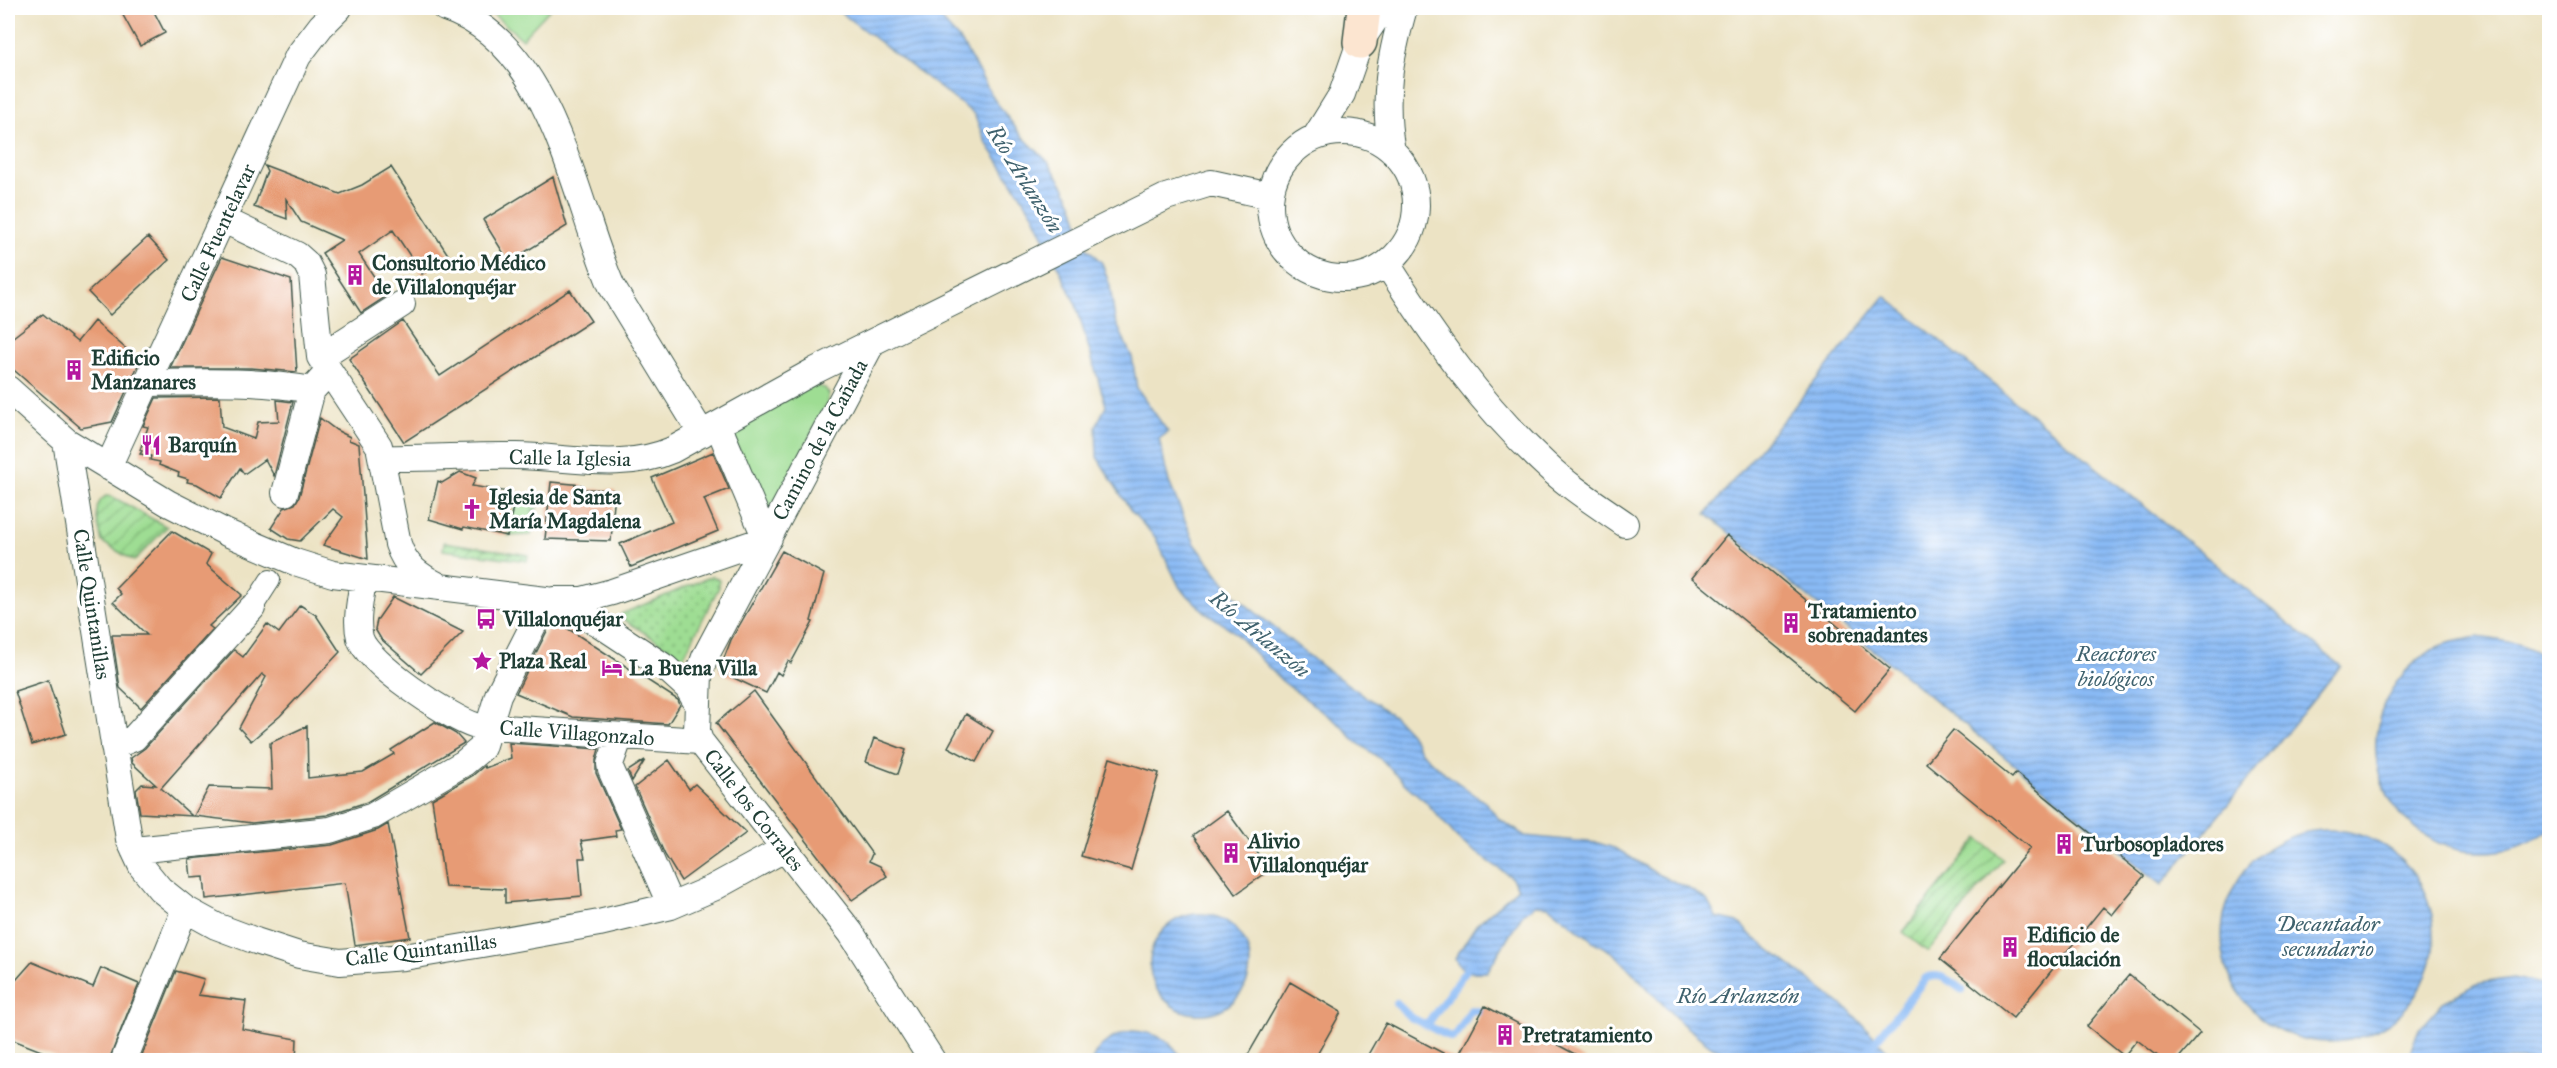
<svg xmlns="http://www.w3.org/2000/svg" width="2557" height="1068" font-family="'IM FELL Great Primer',serif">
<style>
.grass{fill:#9edd93;stroke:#5e8d64;stroke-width:1.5}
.cemetery{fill:url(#cemetery-stones);stroke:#5e8d64;stroke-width:1.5}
.park{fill:url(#park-dots);stroke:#5e8d64;stroke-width:1.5}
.garden{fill:url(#garden-furrows);stroke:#5e8d64;stroke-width:1.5}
.water{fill:url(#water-rules);stroke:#547c94;stroke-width:1.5}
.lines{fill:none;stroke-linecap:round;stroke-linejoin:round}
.stream{stroke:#89baf5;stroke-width:8}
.building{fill:#e79b75}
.pedestrian-casing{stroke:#3e564a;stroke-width:22}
.minor-casing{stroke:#3e564a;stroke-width:28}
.secondary-casing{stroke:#3e564a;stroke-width:36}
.pedestrian{stroke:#fff;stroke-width:20}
.minor{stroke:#fff;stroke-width:26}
.secondary{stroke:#fce5d0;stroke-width:33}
.labels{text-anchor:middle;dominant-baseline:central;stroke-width:6;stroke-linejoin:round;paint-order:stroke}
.street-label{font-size:21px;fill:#1f3d34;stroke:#fff}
.poi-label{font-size:21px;font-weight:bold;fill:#1f3d34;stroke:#fff;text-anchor:start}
.water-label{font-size:22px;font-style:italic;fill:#3f626e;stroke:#fff}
</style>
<defs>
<pattern id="cemetery-stones" width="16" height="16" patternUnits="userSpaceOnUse" patternTransform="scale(1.5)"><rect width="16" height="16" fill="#9edd93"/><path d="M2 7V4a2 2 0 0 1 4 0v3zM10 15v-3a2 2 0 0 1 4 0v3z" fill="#80b479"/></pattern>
<pattern id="park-dots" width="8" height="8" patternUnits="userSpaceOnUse" patternTransform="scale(1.5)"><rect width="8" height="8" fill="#9edd93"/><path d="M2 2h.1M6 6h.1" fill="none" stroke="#80b479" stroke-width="1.8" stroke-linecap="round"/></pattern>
<pattern id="garden-furrows" width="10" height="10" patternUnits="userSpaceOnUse" patternTransform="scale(1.5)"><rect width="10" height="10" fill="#9edd93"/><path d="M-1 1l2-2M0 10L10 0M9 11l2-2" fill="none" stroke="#80b479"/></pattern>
<pattern id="water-rules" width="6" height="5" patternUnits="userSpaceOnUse" patternTransform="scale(1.5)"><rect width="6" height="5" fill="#89baf5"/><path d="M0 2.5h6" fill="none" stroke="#6f98c7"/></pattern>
</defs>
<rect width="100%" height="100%" fill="#fff"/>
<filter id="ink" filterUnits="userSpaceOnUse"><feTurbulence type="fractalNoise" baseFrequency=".0167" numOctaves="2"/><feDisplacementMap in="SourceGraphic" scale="12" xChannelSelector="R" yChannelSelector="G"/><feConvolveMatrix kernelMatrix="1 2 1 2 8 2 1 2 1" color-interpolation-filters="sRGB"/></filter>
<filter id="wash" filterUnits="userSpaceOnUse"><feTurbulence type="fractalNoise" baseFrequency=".008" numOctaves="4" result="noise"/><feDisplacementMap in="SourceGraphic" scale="24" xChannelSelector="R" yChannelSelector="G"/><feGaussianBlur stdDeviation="1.35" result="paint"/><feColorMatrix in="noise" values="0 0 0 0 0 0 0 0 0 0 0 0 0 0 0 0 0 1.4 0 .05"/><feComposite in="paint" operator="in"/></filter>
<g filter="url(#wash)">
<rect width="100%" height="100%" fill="#ece3c4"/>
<path class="grass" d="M486 8H551L522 39Z
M811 385 825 388 829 394 826 406 768 516 730 431Z"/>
<path class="cemetery" d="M509 492 539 497 531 535 507 536Z"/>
<path class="park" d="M712 576 719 580V587L683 658 620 617 621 614Z"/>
<path class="garden" d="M106 496 113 497 167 527 134 561 102 542C99 527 90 505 106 496Z
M444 542 528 555 527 561 443 550Z
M1978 838 2003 859 1928 952 1903 932Z"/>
<path class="water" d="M835 8H931L962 43 996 102 1021 135 1048 162 1064 186 1073 205 1086 247 1102 263 1110 286 1115 320 1132 357 1137 388 1168 432 1159 439 1169 482 1195 544 1234 595 1323 667 1395 717 1410 733 1421 752 1442 771 1486 803 1499 819 1525 836 1598 843 1617 849 1657 874 1686 887 1707 900 1716 917 1738 922 1753 937 1850 1011 1896 1060H1744L1712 1047 1680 1022 1615 954 1594 942 1548 906 1535 905 1522 915 1487 972C1472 973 1461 973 1455 958L1476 925 1518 888 1511 877 1460 841 1425 801 1406 785 1383 761 1354 740 1343 727 1282 681 1232 630 1205 612 1180 588 1155 537 1131 511 1097 457 1096 426 1106 406 1076 305 1033 214 985 141 974 114Z
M1885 296 2341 666 2162 885 1706 514Z
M2477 637C2501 640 2531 643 2549 661V830C2528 846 2505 853 2478 852 2455 852 2434 843 2416 829 2351 776 2368 680 2442 645 2452 641 2466 640 2477 637Z
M2222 936a106 106 0 1 1 212 0a106 106 0 1 1-212 0Z
M1150 964a50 50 0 1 1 100 0a50 50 0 1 1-100 0Z
M2513 978 2549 985V1060H2407L2419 1029 2443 1002 2476 984Z
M1132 1031C1156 1032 1171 1040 1183 1060H1092C1099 1043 1115 1035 1132 1031Z"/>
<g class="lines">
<path class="stream" d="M1396 1003 1410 1017 1452 1038 1457 1034 1471 1010 1482 1012
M1427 1025 1471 963
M1860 1060 1926 978C1941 972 1950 981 1962 990"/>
</g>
<g id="blocks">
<path class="building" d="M119 8H152L165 33 140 46Z
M264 165 340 194 362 185 391 167 449 256 422 274 393 230 359 254 387 296 361 313 322 253 342 240 301 222 286 199 287 219 254 207 267 171Z
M553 177 567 226 509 262 483 220Z
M148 237 169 260 110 315 88 292Z
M222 257 291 280 297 372 251 368H170Z
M570 290 591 321 404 442 349 359 403 321 440 376Z
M43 314 77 342 94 321 140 361 112 422 81 428 8 365V341Z
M220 397 222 427 254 439 258 422 279 421 277 400 293 402 274 476 265 459 244 474 240 468 221 498 197 484 187 482 188 479 178 476 179 473 159 465 160 462 150 460 151 456 140 454 142 451 140 450 148 427 143 426 156 398Z
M320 418 336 430 350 437 349 440 359 444 368 559 323 545 343 517 333 509 300 541 288 539 271 528 284 508 295 504 299 497Z
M713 452 729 489 704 499 718 531 631 567 620 544 672 522 652 478Z
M460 472 476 478 472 486 509 492 507 500 514 502 507 536 464 527 463 529 429 519 438 481 442 483Z
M551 482 583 485V489L615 490 611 541 545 539Z
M172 531 211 554 206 564 242 595 209 626 213 629 141 708 120 688 112 635H147L113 602 121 594 116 588Z
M1727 535 1890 669 1855 711 1692 578Z
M782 551 824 574 811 621 813 622 791 663 788 661 781 675 777 672 766 693 719 671 731 640Z
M393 597 463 632 421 674 381 639 375 629 377 620Z
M300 605 316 615 340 652 280 716 251 741 239 728 266 677 262 674 161 788 192 816 140 813 136 790 142 784 156 785 132 763 131 758 145 748 234 650 243 657 267 624 279 633Z
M553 619 678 700 680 705 668 724 573 717 516 693Z
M48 680 66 734 32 745 15 691Z
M754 691 872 854 869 861 880 866 887 876 852 900 716 723Z
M966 714 993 731 976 762 948 747Z
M435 722 456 734 464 743 367 802 327 815 252 823 194 816 209 787 272 789 270 743 307 726 308 778 363 772 394 754 391 750Z
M1953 730 2012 778 2016 773 2144 876 2112 915 2103 907 2013 1018 1940 959 2030 848 1926 763Z
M874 738 906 750 898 774 866 762Z
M509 743 599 749 596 760V773L621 829 615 830 616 836 581 841 585 858H579L582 896 505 903V889L445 887 432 799 472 776 484 766 485 768 511 758Z
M1110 758 1159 773 1131 870 1081 856Z
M645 760 632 781 628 771Z
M669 760 689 789 695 784 746 833 681 881 665 855 635 787Z
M1227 811 1270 870 1236 894 1193 836Z
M388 824 410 937 355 945 345 883 206 899 204 877 191 878 189 859 332 845 378 830Z
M32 962 93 987 101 968 139 984 109 1060H64L8 1038V989Z
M176 971 204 979 198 995 246 1001 242 1029 297 1039 296 1060H140Z
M2129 975 2200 1033 2177 1060H2163L2137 1040 2124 1056 2087 1026Z
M1290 982 1341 1012 1314 1060H1245Z
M1485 1006 1586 1060H1365L1386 1023 1456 1060Z"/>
</g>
</g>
<g filter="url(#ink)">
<use href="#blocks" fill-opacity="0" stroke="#3e564a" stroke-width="1.5"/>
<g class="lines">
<g class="pedestrian-casing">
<path id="pedestrian" d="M252 608 270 580"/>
</g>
<g class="minor-casing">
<path id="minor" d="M445 8C553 43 573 198 612 287L702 434
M1270 205a73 73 0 1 1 146 0a73 73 0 1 1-146 0Z
M1316 136 1342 94 1360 42 1383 8
M1392 151C1382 98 1390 58 1404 8
M224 220 297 255 306 263 312 275 320 357 379 446 398 544C405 566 418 575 439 586
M1387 264C1433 336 1482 406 1545 464 1569 487 1599 506 1625 524
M872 343 705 657 699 674 697 732 700 741 851 933 932 1060
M320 357 402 304
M148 383C203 382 257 380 312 390
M8 389 66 441 168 503 227 533 295 562 333 574 546 600 598 623 666 668 688 688 697 703
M718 425 766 539
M66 441 129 839 142 867 160 889 185 909 216 926 256 941 299 955 340 962 404 957 482 944 599 923 671 906 713 888 784 849
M383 458C428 459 472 455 517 456 567 457 625 471 672 450L816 370 1166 197 1211 183 1270 196
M108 467 298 56 321 26 339 8
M285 493 312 390 322 379
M363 579C361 598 355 620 360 638 367 663 451 719 476 726L700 741
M554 600H582L612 592 769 538
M620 736 610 764 611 770 671 906
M114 746 134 738 252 608
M134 850 330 830 373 816 464 763 482 748 498 695 546 600
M124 1060 185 909"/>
</g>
<g class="secondary-casing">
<path id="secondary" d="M1360 42 1364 8"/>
</g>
<use href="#pedestrian" class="pedestrian"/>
<use href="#minor" class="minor"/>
<use href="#secondary" class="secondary"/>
</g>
</g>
<defs>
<g id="building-bare" transform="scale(1.62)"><path d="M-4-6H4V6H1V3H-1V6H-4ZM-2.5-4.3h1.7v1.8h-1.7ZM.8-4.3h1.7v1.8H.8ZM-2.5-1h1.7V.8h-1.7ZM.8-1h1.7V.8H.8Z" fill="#b5179e" stroke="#fff" stroke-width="2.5" paint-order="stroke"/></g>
<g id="restaurant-bare" transform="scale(1.62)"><path d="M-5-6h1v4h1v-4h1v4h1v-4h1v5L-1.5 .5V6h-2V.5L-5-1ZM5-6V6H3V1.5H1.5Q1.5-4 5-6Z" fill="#b5179e" stroke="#fff" stroke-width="2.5" paint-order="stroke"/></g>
<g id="church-bare" transform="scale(1.62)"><path d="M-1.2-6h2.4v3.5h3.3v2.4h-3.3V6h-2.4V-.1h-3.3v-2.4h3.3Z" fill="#b5179e" stroke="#fff" stroke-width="2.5" paint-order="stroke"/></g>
<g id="bus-bare" transform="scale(1.62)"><path d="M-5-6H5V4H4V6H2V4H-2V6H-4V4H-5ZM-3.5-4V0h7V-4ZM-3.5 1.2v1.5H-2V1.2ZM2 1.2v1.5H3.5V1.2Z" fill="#b5179e" stroke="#fff" stroke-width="2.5" paint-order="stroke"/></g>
<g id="sight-bare" transform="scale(1.62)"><path d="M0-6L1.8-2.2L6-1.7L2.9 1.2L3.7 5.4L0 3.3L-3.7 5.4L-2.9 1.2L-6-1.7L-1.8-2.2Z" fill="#b5179e" stroke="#fff" stroke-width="2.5" paint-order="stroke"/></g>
<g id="hotel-bare" transform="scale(1.62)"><path d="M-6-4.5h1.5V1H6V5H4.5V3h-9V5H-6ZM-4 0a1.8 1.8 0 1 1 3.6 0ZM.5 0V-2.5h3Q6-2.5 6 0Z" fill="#b5179e" stroke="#fff" stroke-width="2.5" paint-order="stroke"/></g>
</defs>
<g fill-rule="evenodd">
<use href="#building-bare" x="355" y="275"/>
<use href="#building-bare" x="74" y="370"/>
<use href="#restaurant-bare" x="151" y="445"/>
<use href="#church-bare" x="472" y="509"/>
<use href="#bus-bare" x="486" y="619"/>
<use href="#building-bare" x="1791" y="623"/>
<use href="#sight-bare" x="482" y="661"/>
<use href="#hotel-bare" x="612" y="668"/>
<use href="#building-bare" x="2064" y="844"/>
<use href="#building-bare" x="1231" y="853"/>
<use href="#building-bare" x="2010" y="947"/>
<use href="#building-bare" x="1505" y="1035"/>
</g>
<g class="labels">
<g class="street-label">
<text transform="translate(218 233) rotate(-65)">Calle Fuentelavar</text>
<text transform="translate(820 440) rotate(-62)">Camino de la Cañada</text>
<text transform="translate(570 458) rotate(1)">Calle la Iglesia</text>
<text transform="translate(92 604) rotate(81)">Calle Quintanillas</text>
<text transform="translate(577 733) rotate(4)">Calle Villagonzalo</text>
<text transform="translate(754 810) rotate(52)">Calle los Corrales</text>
<text transform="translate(421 950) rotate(-7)">Calle Quintanillas</text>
</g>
<g class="poi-label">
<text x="372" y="263">Consultorio Médico<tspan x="372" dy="24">de Villalonquéjar</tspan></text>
<text x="91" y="358">Edificio<tspan x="91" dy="24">Manzanares</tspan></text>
<text x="168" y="445">Barquín</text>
<text x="489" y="497">Iglesia de Santa<tspan x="489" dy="24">María Magdalena</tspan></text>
<text x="1808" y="611">Tratamiento<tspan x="1808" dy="24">sobrenadantes</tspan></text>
<text x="503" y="619">Villalonquéjar</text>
<text x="499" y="661">Plaza Real</text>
<text x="629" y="668">La Buena Villa</text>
<text x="1248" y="841">Alivio<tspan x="1248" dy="24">Villalonquéjar</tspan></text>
<text x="2081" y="844">Turbosopladores</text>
<text x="2027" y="935">Edificio de<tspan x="2027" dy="24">floculación</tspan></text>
<text x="1522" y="1035">Pretratamiento</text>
</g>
<g class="water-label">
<text transform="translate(1025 179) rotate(58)">Río Arlanzón</text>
<text transform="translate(1260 634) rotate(40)">Río Arlanzón</text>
<text x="2116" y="653">Reactores<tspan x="2116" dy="25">biológicos</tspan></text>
<text x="2328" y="923">Decantador<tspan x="2328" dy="25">secundario</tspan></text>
<text x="1738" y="995">Río Arlanzón</text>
</g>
</g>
<rect width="2557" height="1068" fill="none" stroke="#fff" stroke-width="30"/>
</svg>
